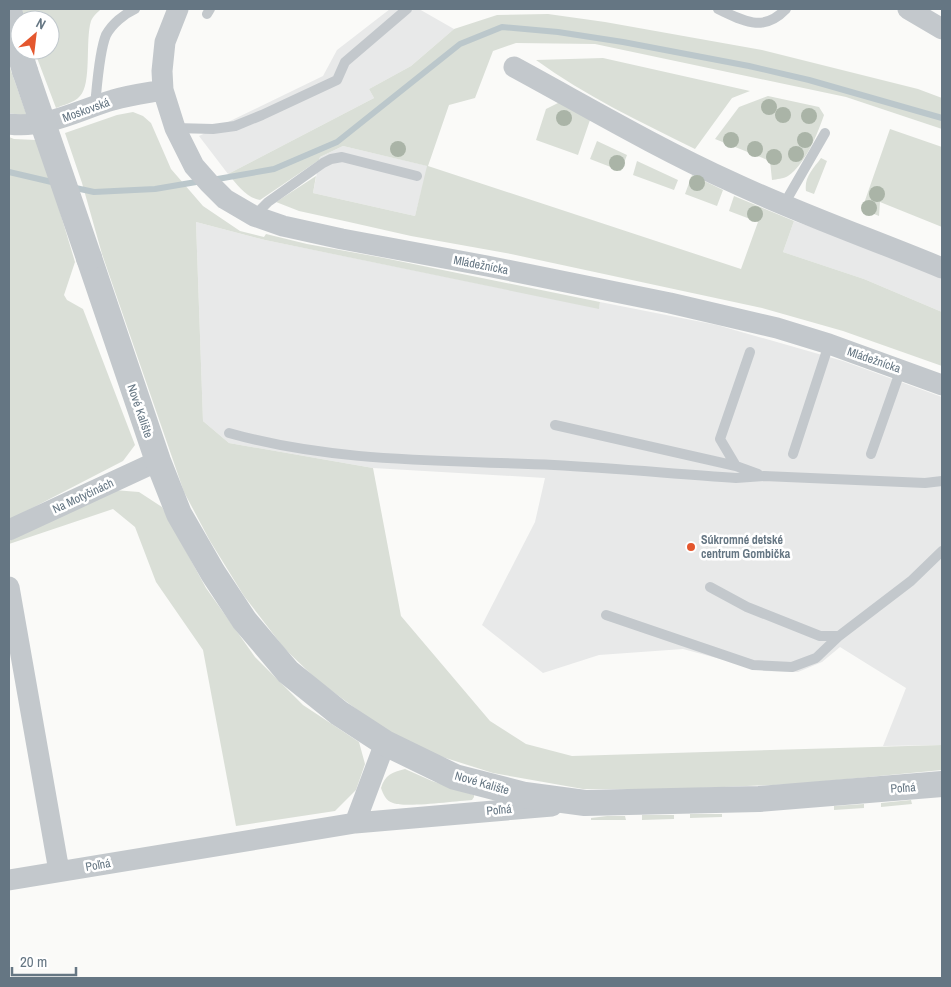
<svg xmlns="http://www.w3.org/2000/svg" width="951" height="987" font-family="'Archivo Narrow',sans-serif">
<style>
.built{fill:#e8e9e9}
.green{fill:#dadfd7}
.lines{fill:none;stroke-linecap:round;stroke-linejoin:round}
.stream{stroke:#bbc7cb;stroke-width:6}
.service{stroke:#c3c8cc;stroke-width:10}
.minor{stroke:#c3c8cc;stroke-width:21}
.tertiary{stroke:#c3c8cc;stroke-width:26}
.tertiary-bridge{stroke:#c3c8cc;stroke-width:26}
.tree{fill:#aab4a7}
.poi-dot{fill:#e4572e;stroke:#fff;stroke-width:2}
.labels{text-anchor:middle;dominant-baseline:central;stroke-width:5;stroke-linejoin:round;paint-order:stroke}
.street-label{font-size:12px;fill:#657683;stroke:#fff}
.poi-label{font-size:12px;font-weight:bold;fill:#657683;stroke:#fff;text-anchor:start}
</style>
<rect width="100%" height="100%" fill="#fafaf8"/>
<path class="built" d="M390 9H419L454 29 411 66 369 89 374 98 228 174 199 136 323 76 337 50Z
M343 146 428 166 415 216 313 193 320 157Z
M794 221 874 249 942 277V312L864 279 783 252Z
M196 222 265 240 599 308 600 302 717 325 843 361 942 397V745L883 746 906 688 840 647 822 662 798 672 765 671 683 649 599 655 543 673 482 625 535 522 545 478 373 468 229 443 203 421Z"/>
<path class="green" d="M22 9H101C98 12 93 16 91 21 85 40 92 84 80 96 74 103 63 105 56 108L34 50H50V20H25Z
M548 14 605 22 762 50 918 89 942 98V129L846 97 595 44 516 43 493 51 475 98 449 105 428 166 741 269 758 222 729 211 734 196 794 221 783 252 864 279 942 312V366L843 331 762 308 511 254 411 236 349 222 299 211 276 202 316 176 313 193 415 216 427 166 343 146 320 157 319 160 260 200C246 198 237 184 228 174L374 98 369 89 411 66 454 29 497 15Z
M603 58 750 91 732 98 695 149C641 122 585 96 536 60Z
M9 65 27 116 9 113Z
M768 96 819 107 824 115C818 133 805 165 788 176 783 179 777 179 772 180L770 161 715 139 739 107Z
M560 102 590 120 578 155 536 140 546 109Z
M133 112 143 116 151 123 171 169 203 206 240 231 264 237 266 234 307 244 384 258 600 302 599 309 265 240 196 222 203 421 229 443 373 468 401 616 490 721 526 744 572 756 942 745V770L795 784 677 789H583L493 773 433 754 383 729 316 679 284 648 244 596 210 541 184 492 102 254 82 183 65 133 117 115Z
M890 129 942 147V227L880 202 879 216 862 209Z
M9 137 14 139 36 140 54 192 75 262 64 295 67 300 83 309 135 445 123 461 9 520Z
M597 141 627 155 621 171 590 159Z
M821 158 827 161 814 194 806 191C804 177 813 169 821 158Z
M637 161 678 180 674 190 633 175Z
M692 175 723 190 717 206 685 194Z
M114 490 139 492 162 507 206 588 255 657 303 705 359 742 365 764 356 790 335 811 236 826 203 650 156 582 135 527 113 509 9 544V541Z
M405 769 432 781 474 795V797L472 800C456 801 405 808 393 803 386 801 383 794 381 788 385 775 392 772 405 769Z
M911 800 912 804 881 807V803Z
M864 804V808L834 810V806Z
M690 814H722V817L690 818Z
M642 815H674V819L642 820Z
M607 816H625L626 820H591V818Z"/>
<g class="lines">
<path class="stream" d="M9 172 56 183
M212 180 274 169 337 142 460 44 502 27 558 32 623 42 749 66 809 80 942 118
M71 187 94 192 155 189 202 181"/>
<path class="service" d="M718 9C744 21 763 33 786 9
M207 14 210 9
M95 106C97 86 99 52 106 35 112 24 124 14 135 9
M175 128 213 129 235 126 262 115 337 80 345 62 407 9
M783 206 825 133
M254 216 268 202 323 163 331 159 342 157 417 176
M555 425 736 466 758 474
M229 433C335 463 444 460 554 465 614 468 675 474 736 478L764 476 925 483 942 481
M793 454 829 344
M871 454 901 369
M736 466 720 439 750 352
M710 587 747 607 820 636H839L911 581 942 551
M606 615 753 665 792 667 816 658 839 636"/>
<path class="minor" d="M178 9 165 42 162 71 163 90 175 128 194 166 209 183 225 199 254 216 283 226 342 239 487 266 670 303 777 328 829 344 942 385
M908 9 942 29
M514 67C586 106 657 148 732 182 800 214 872 239 942 268
M9 124C46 129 78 110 113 100 129 95 146 93 163 90
M9 530 158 461
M9 587 59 871
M355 823 385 743
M9 880 355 823 552 806"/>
<path class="tertiary" d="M9 9 15 38 25 71
M89 258 158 461 179 514 213 573 244 620 288 672 339 713 385 743 455 777 525 795 585 803 759 799 942 784"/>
<path class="tertiary-bridge" d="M25 71 89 258"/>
</g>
<g class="tree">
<circle cx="769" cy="107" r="8"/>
<circle cx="783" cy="115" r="8"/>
<circle cx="809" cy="116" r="8"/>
<circle cx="564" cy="118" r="8"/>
<circle cx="731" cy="140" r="8"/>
<circle cx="805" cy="140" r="8"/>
<circle cx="398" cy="149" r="8"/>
<circle cx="755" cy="149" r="8"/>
<circle cx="796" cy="154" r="8"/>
<circle cx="774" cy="157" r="8"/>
<circle cx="617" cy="163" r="8"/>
<circle cx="697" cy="183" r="8"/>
<circle cx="877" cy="194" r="8"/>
<circle cx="869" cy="208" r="8"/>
<circle cx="755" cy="214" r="8"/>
</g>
<circle class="poi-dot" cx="691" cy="547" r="5"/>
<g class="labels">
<g class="street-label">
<text transform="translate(86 110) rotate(-20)">Moskovská</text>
<text transform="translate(481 265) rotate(11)">Mládežnícka</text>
<text transform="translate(874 360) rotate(19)">Mládežnícka</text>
<text transform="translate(140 411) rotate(71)">Nové Kalište</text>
<text transform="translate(83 496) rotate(-25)">Na Motyčinách</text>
<text transform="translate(482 783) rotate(16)">Nové Kalište</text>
<text transform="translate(903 788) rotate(-4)">Poľná</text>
<text transform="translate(499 810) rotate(-5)">Poľná</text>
<text transform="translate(98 865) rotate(-10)">Poľná</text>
</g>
<g class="poi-label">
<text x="701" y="540">Súkromné detské<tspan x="701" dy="14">centrum Gombička</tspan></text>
</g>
</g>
<rect width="951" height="987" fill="none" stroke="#657683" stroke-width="20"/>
<g transform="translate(35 35) rotate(28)"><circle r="24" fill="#ffffff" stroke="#c1c8cd"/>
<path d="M0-4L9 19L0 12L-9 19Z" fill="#e4572e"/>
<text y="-8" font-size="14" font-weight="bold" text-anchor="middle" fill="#657683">N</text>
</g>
<path d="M12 967v8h64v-8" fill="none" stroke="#657683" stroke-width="2.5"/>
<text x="20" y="967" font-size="15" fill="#657683" stroke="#ffffff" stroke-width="4" paint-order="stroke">20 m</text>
</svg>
